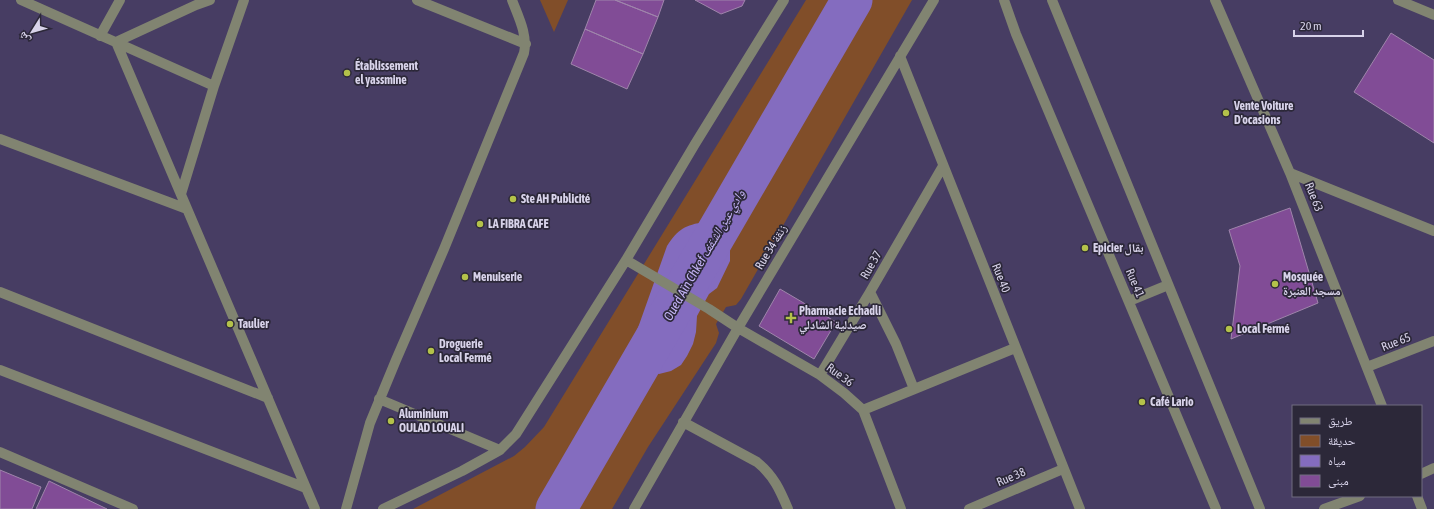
<svg xmlns="http://www.w3.org/2000/svg" width="1434" height="509" font-family="'Asap Condensed','Noto Naskh Arabic',sans-serif">
<style>
.green{fill:#814e29}
.water{fill:#846cbf}
.lines{fill:none;stroke-linecap:round;stroke-linejoin:round}
.river{stroke:#846cbf;stroke-width:41}
.building{fill:#814c96;stroke:#9f85ab}
.minor{stroke:#818471;stroke-width:10}
.poi-dot{fill:#b4c24a;stroke:#2c2839;stroke-width:1.5}
.labels{text-anchor:middle;dominant-baseline:central;stroke-width:3.5;stroke-linejoin:round;paint-order:stroke}
.poi-label{font-size:12px;font-weight:bold;fill:#d8d3ea;stroke:#2c2839;text-anchor:start}
.street-label{font-size:12px;fill:#d8d3ea;stroke:#2c2839}
.water-label{font-size:13px;font-style:italic;fill:#c4b4f6;stroke:#2c2839}
</style>
<rect width="100%" height="100%" fill="#473d63"/>
<path class="green" d="M540 0H568L554 32Z
M806 0H912L741 299 736 305 726 307 716 324 719 333 716 343 648 447 612 509H413L514 456 525 447 544 427Z"/>
<path class="water" d="M705 222 721 225 728 231 730 246V261L717 288 709 294 697 316 696 332 693 344 687 356 681 365 671 371 659 374 645 370 637 363 635 359 634 339 667 246C678 229 685 225 705 222Z"/>
<g class="lines">
<path class="river" d="M556 509 852 0"/>
</g>
<path class="building" d="M596 0H615L658 17 643 54 585 29Z
M615 0H664L658 17Z
M695 0H745L742 6 721 14Z
M585 29 643 54 627 89 571 64Z
M1391 33 1434 60V143L1354 92Z
M1290 208 1318 303 1231 339 1240 266 1229 230Z
M780 289 836 322 814 359 759 326Z
M0 470 41 487 32 509H0Z
M49 481 107 509H36Z"/>
<g class="lines">
<path class="minor" d="M21 0 214 86
M417 0 526 44
M1004 0 1016 34 1216 509
M1052 0 1260 509
M1215 0 1290 173 1382 406
M1398 0 1434 15
M100 36 120 0
M116 42 315 509
M116 42 196 5 210 0
M900 56 1080 509
M0 139 187 209
M1290 173 1434 231
M181 194 214 86 244 0
M626 260 709 309 738 328 820 375 844 393 863 410 901 509
M0 292 268 398
M870 292 896 344 914 389
M1129 301 1168 285
M1367 367 1434 341
M0 370 306 488
M820 375 870 292 943 166
M379 399 500 450
M863 410 1015 348
M683 422 757 462C774 476 780 490 788 509
M0 452 133 509
M1421 474 1434 468
M1417 496 1422 509
M346 509 370 423 396 360 444 249 524 53C528 35 518 16 512 0
M383 509 462 471 500 450 516 434 626 260 695 144 784 0
M634 509 738 328 934 0
M969 509 1063 469
M1324 509 1360 496"/>
</g>
<g class="poi-dot">
<circle cx="347" cy="73" r="4"/>
<circle cx="1226" cy="113" r="4"/>
<circle cx="513" cy="199" r="4"/>
<circle cx="480" cy="224" r="4"/>
<circle cx="1085" cy="248" r="4"/>
<circle cx="465" cy="277" r="4"/>
<circle cx="1275" cy="284" r="4"/>
<path d="M789 312h4v4h4v4h-4v4h-4v-4h-4v-4h4z"/>
<circle cx="230" cy="324" r="4"/>
<circle cx="1229" cy="329" r="4"/>
<circle cx="431" cy="351" r="4"/>
<circle cx="1142" cy="402" r="4"/>
<circle cx="391" cy="421" r="4"/>
</g>
<g class="labels">
<g class="poi-label">
<text x="355" y="66">Établissement<tspan x="355" dy="14">el yassmine</tspan></text>
<text x="1234" y="106">Vente Voiture<tspan x="1234" dy="14">D'ocasions</tspan></text>
<text x="521" y="199">Ste AH Publicité</text>
<text x="488" y="224">LA FIBRA CAFE</text>
<text x="1093" y="248">Epicier بقال</text>
<text x="473" y="277">Menuiserie</text>
<text x="1283" y="277">Mosquée<tspan x="1283" dy="14">مسجد العنبرة</tspan></text>
<text x="799" y="311">Pharmacie Echadli<tspan x="799" dy="14">صيدلية الشادلي</tspan></text>
<text x="238" y="324">Taulier</text>
<text x="1237" y="329">Local Fermé</text>
<text x="439" y="344">Droguerie<tspan x="439" dy="14">Local Fermé</tspan></text>
<text x="1150" y="402">Café Lario</text>
<text x="399" y="414">Aluminium<tspan x="399" dy="14">OULAD LOUALI</tspan></text>
</g>
<g class="street-label">
<text transform="translate(1314 197) rotate(68)">Rue 63</text>
<text transform="translate(771 247) rotate(-59)">Rue 34 زنقة</text>
<text transform="translate(871 265) rotate(-60)">Rue 37</text>
<text transform="translate(1001 278) rotate(68)">Rue 40</text>
<text transform="translate(1135 283) rotate(67)">Rue 41</text>
<text transform="translate(1396 342) rotate(-21)">Rue 65</text>
<text transform="translate(840 375) rotate(36)">Rue 36</text>
<text transform="translate(1011 477) rotate(-23)">Rue 38</text>
</g>
<g class="water-label">
<text transform="translate(704 255) rotate(-60)">Oued Aïn Chkef وادي عين الشقف</text>
</g>
</g>
<rect x="1292" y="405" width="130" height="92" fill="#2c2839" stroke="#716c80"/>
<rect x="1300" y="418" width="20" height="6" fill="#818471" stroke="#716c80"/>
<text x="1328" y="425" font-size="12" fill="#d8d3ea">طريق</text>
<rect x="1300" y="435" width="20" height="12" fill="#814e29" stroke="#716c80"/>
<text x="1328" y="445" font-size="12" fill="#d8d3ea">حديقة</text>
<rect x="1300" y="455" width="20" height="12" fill="#846cbf" stroke="#716c80"/>
<text x="1328" y="465" font-size="12" fill="#d8d3ea">مياه</text>
<rect x="1300" y="475" width="20" height="12" fill="#814c96" stroke="#716c80"/>
<text x="1328" y="485" font-size="12" fill="#d8d3ea">مبنى</text>
<g transform="translate(32 32) rotate(233)" stroke="#2c2839" stroke-width="3" paint-order="stroke">
<path d="M0-3L7 15L0 10L-7 15Z" fill="#d8d3ea"/>
<text y="-6" font-size="11" font-weight="bold" text-anchor="middle" fill="#d8d3ea">ش</text>
</g>
<path d="M1294 30v6h69v-6" fill="none" stroke="#d8d3ea" stroke-width="2"/>
<text x="1300" y="30" font-size="12" fill="#d8d3ea" stroke="#2c2839" stroke-width="3" paint-order="stroke">20 m</text>
</svg>
